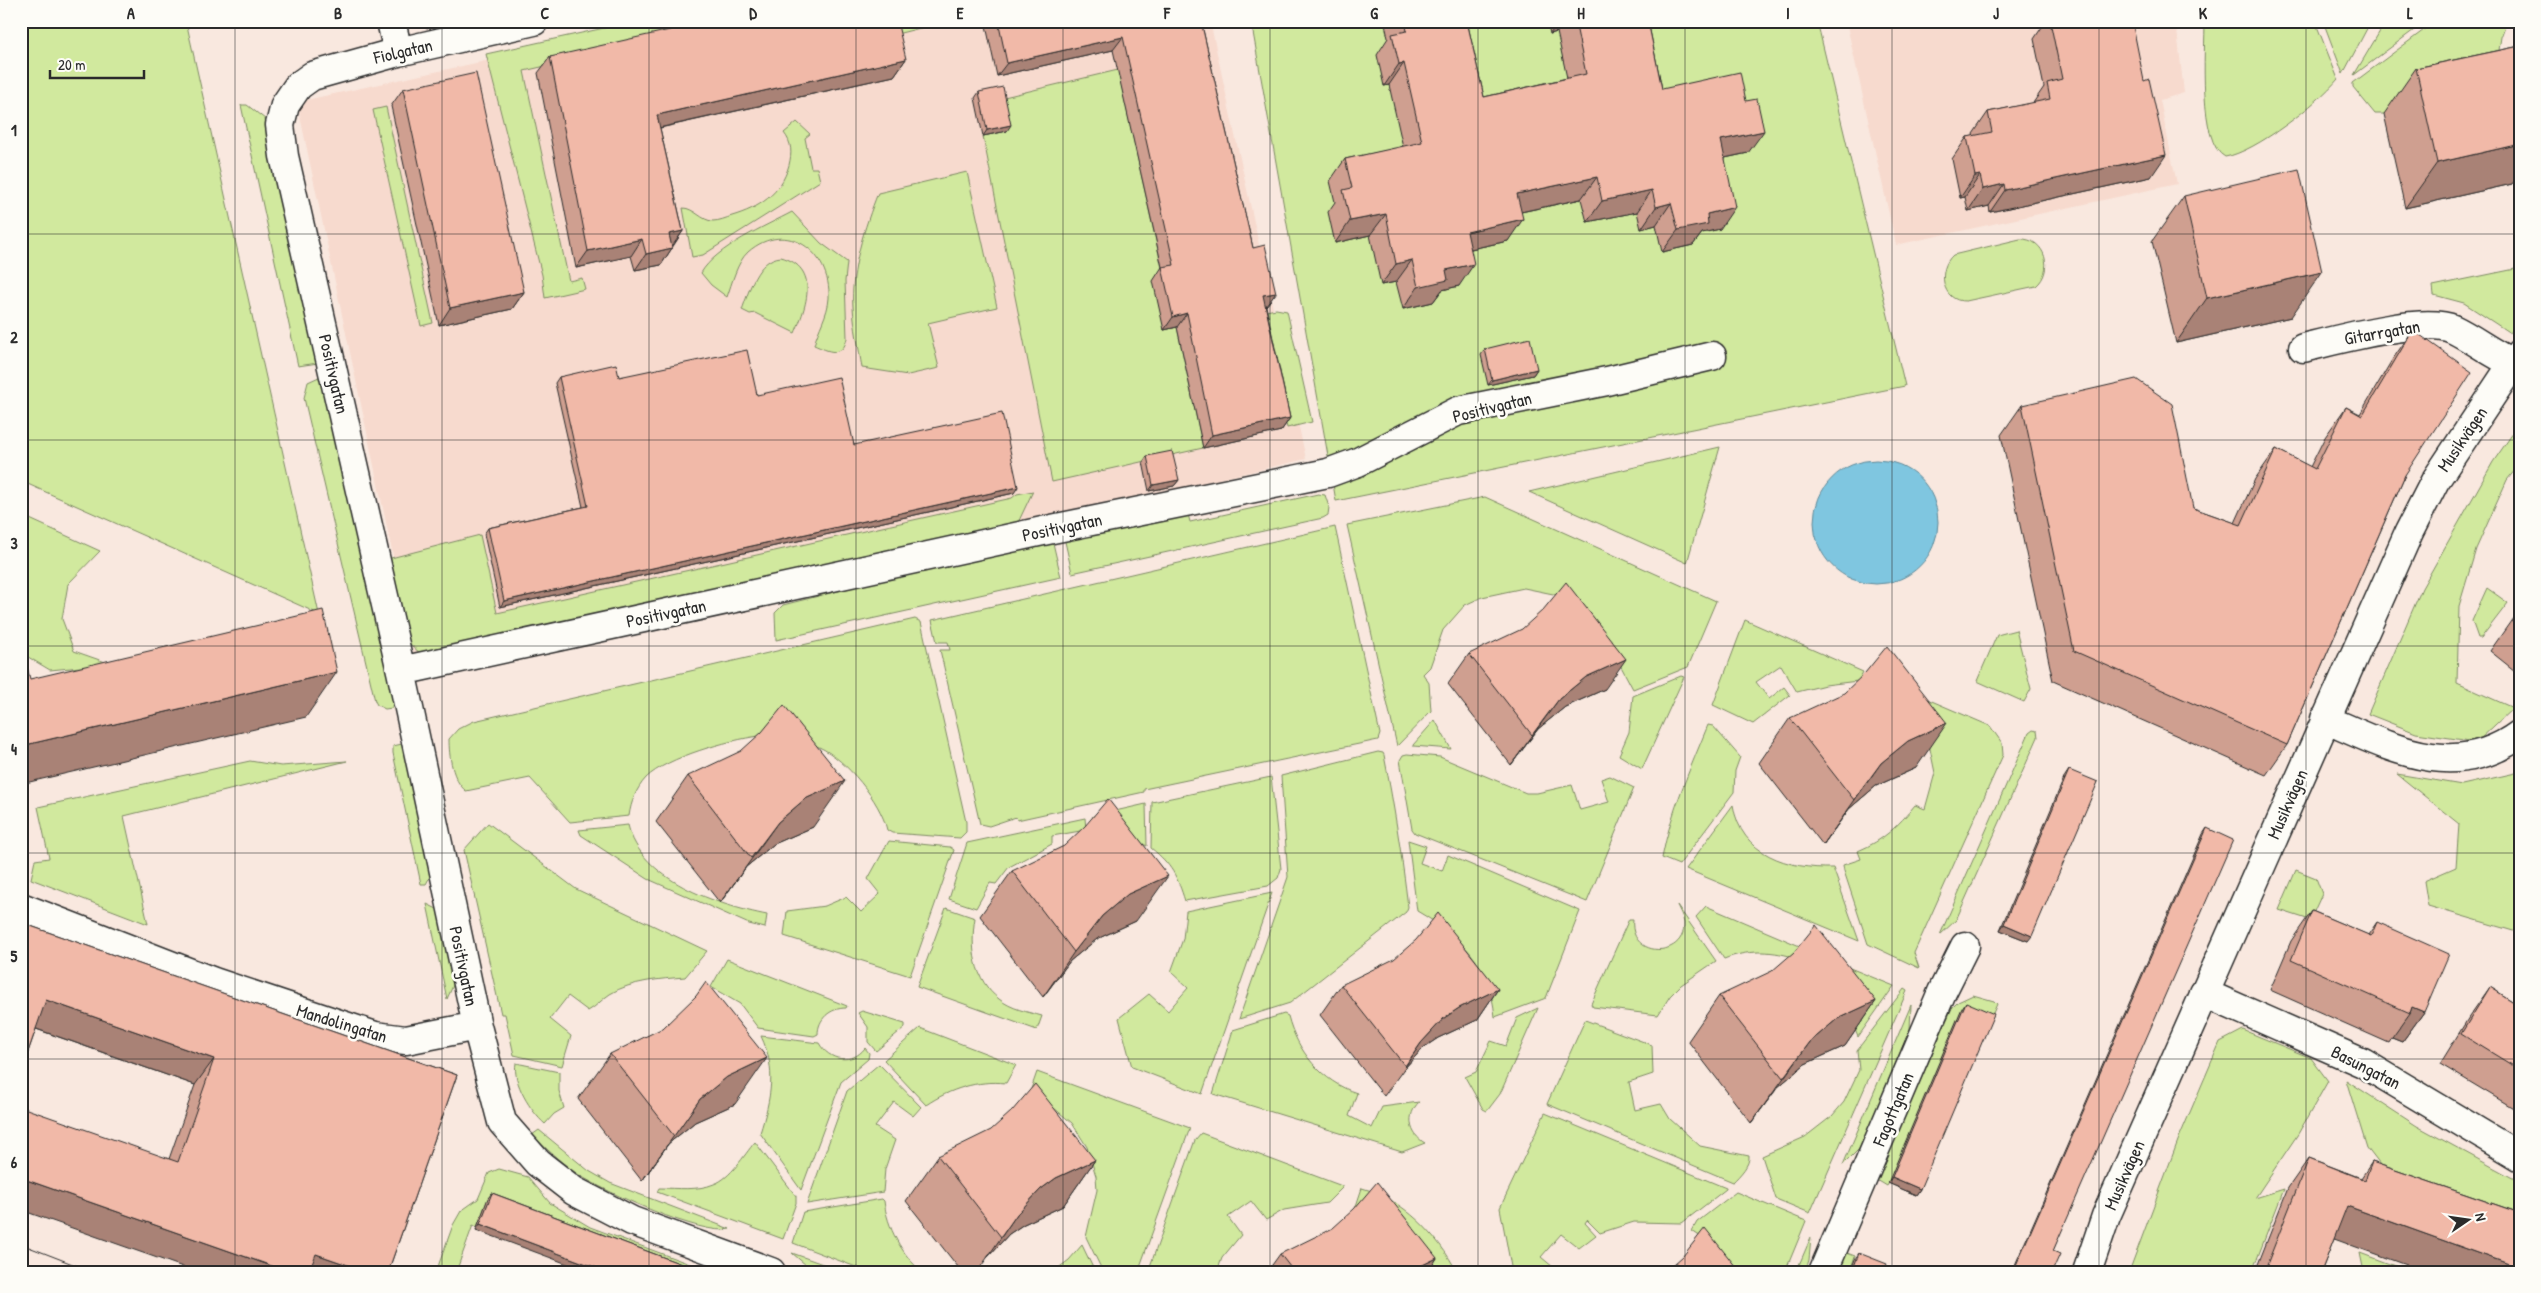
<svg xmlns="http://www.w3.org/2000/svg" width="2541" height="1293" font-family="'Patrick Hand',sans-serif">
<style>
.built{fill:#f7dace}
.green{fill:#d1e99e;stroke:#7e8a64}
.water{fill:#7fc6e0;stroke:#5d8898}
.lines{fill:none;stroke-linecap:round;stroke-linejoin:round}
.minor-casing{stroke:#2b2b2b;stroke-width:31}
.minor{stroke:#fdfcf7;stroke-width:28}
.tram{stroke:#2b2b2b;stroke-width:1}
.wall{fill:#cf9f90;stroke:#2b2b2b}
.shaded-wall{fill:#a98276;stroke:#2b2b2b}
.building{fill:#f1b9a8;stroke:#2b2b2b}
.grid{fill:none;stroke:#2b2b2b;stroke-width:1;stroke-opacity:0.55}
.labels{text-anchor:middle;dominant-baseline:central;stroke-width:5;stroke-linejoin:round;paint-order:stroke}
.street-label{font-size:18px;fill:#2b2b2b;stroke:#fdfcf7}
.neatline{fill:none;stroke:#2b2b2b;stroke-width:2}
.grid-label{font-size:16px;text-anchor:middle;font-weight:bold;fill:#2b2b2b}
</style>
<rect width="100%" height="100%" fill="#f9e8df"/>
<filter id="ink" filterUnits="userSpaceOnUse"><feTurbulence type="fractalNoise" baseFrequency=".02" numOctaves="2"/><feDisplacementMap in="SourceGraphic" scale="10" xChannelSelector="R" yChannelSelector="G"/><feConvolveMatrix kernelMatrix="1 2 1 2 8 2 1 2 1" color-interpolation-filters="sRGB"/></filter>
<g filter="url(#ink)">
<path class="built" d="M668 21H1210L1306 459 416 664 297 102Z
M1846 21H2176L2184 93 2160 100 2177 184 1896 245Z"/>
<path class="green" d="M21 21H186L319 614 21 481Z
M636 21H739L524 71 569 281 582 278 585 289 545 298 542 275 486 54Z
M882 21H931L932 25 885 37Z
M1251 21H1817L1905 386 1336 501Z
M2205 21H2315L2338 79C2318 103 2256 152 2225 157 2198 143 2205 50 2205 21Z
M2323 21H2371L2343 74Z
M2386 21H2426L2354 75Z
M2436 21H2507L2501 37 2497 63 2384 114H2375L2353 87V83Z
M1118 70 1162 268 1164 330 1177 327 1203 448 1052 482 983 136 1007 131 1000 98Z
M241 105H247L265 119 318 363 298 366Z
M386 107 433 323 421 326 373 110Z
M797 122 810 134 805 138 811 168H817L820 181 703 255 692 257 683 208C694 208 702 221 713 221 719 221 726 218 732 216 759 208 781 194 789 165 792 153 792 143 784 133Z
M967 172 997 307 928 323 939 368 908 375 862 368C859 348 854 327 853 307 850 272 865 225 878 193Z
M792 212 821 243 847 262 845 281 847 338C843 359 828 351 814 345 818 329 828 315 829 298 831 252 787 218 748 252 737 262 732 283 727 297L711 285 701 273C716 247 766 226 792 212Z
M2020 239C2046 238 2054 271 2036 286L1966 301C1941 302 1937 269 1953 255Z
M781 257C821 268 806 307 795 333L755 313 750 314 742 310C749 291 757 259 781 257Z
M2520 268V319L2510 333 2464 303 2434 295 2433 286Z
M1276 309 1287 311 1312 422 1287 428 1261 312Z
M321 376 393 701 392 708 385 709 377 705 375 701 304 398 308 382Z
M2520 423V464L2507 480 2476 549 2459 606 2457 683 2513 708 2477 742 2416 733 2368 714 2422 588 2493 462Z
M1720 447 1687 563 1529 492Z
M1033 491 1015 529 425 658 407 641 387 559 480 535 497 613 1012 498 1017 494Z
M1318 494 1325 495 1329 507 1328 515 1323 518 1072 573 1064 537 1188 514 1190 522Z
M1485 497 1716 601 1688 667 1633 689 1617 659 1558 595 1524 588 1482 597 1465 605 1443 630 1430 667 1423 674 1429 683 1431 711 1397 746 1347 525Z
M21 515 100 551 68 584 62 619 74 651 111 664 50 670 23 654Z
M1335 527 1380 734 1378 740 1144 789V792L1017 820 1016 817 989 826 980 824 940 650H950L948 642H937L932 620Z
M1043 539 1052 540 1053 543 1061 577 776 640 775 613 783 605Z
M2487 588 2508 603 2481 638H2478L2472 621Z
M915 619 921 622 966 822V832L960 838 892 833 887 830C881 802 846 759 819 747 808 742 771 734 759 736 729 740 667 757 646 778 636 789 631 802 629 816L570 822 530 778 466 791C452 780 449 756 449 739L458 729 474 721Z
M1745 620 1863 672 1858 681 1825 685 1797 692 1781 665 1756 682 1769 699 1784 687 1790 695 1753 724 1713 705Z
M2016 630 2031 689 2024 702 1977 681 1997 635Z
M1871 675 1990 726 2002 743 2003 755 1914 953 1919 968 1868 944 1844 871 1843 865 1861 859 1858 851C1884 840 1898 826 1915 805L1925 809 1935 773 1929 744Z
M1681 676 1684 677 1642 769 1619 755 1629 732 1633 696Z
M1435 720 1451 749 1413 746V745Z
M1708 725 1713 726 1740 757 1735 771 1734 792 1679 865 1662 858C1671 811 1690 769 1708 725Z
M2033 730 2037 731 2038 737 1956 920 1940 935 2029 733Z
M402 744 431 875 426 884H421L393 753V746Z
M1378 752 1383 753 1384 755C1394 806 1402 856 1408 907L1406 912 1290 1003 1239 1019 1288 877 1281 776Z
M1407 754 1440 757 1526 793H1537L1572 785 1580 810 1609 802 1601 779 1610 776 1634 788 1587 902 1415 833 1412 829 1400 760 1403 755Z
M250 761 281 766 347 761 124 816 148 924 31 879 35 860 49 858 38 807Z
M2520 772V933L2428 906 2424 881 2456 867 2459 824 2397 774 2462 785Z
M1271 777 1281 869 1278 878 1268 886 1185 901C1177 876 1172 865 1151 848L1152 802Z
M1146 804 1147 846 1092 819 1093 816Z
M1733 805C1741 855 1788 869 1833 868L1859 941 1686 869Z
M1085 818 1086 830 1052 836V844L1009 867 996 884 990 883 976 908 949 899 967 843Z
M488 823 576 889 707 951 685 977C660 979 631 981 610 994 602 999 596 1007 588 1011L568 996 550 1019 571 1036 562 1066 514 1055 505 1014H501L464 850Z
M628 825C641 880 717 905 767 915L765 928 749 924 648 879 581 835 579 830Z
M1408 840 1426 846 1420 863 1442 871 1448 855 1580 911 1546 998 1495 1017C1490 963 1461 937 1417 911Z
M889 841 950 847 954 850 910 976 784 936 787 911 825 906 846 897 861 912 880 894 868 879Z
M2296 870 2316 878 2322 894 2310 920 2279 910Z
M1272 893 1202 1094 1132 1067 1119 1018 1149 994 1168 1011 1188 988 1171 972 1183 939 1186 911Z
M427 904 439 910 455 981 447 999Z
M1677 905 1716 961 1681 985 1670 996 1658 1015 1593 1007 1591 1004 1629 919H1633C1628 959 1686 959 1684 923 1683 916 1679 910 1677 905Z
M1706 906 1802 947 1793 957C1769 950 1747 950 1724 959L1696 917Z
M946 908 975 918C970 947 974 980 999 999 1011 1009 1028 1012 1042 1016L1037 1030 917 987Z
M1813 953 1894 986 1858 1037 1847 1010Z
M727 959 847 1006 846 1008C830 1008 818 1019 818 1034L814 1036 758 1028 740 1004 711 987Z
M1904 989 1907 991 1810 1213 1776 1199 1762 1156 1805 1137 1832 1116 1844 1102 1859 1070 1857 1050Z
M1973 995 1994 1001 1997 1004 1990 1020 1887 1186 1877 1180 1952 1008 1958 1002Z
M1911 1005 1910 1029 1865 1136 1859 1149 1843 1165Z
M1538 1008 1500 1094 1487 1111 1483 1109 1465 1077 1476 1072 1491 1041 1506 1046 1517 1018Z
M862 1011 905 1024V1027L876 1051 868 1042V1027L858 1013Z
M1284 1014 1288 1016C1297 1051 1322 1082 1357 1093L1349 1116 1372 1128 1382 1107 1419 1102C1406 1115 1409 1134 1425 1143L1402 1152 1213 1094 1233 1030Z
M1585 1020 1652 1045 1653 1074 1629 1082 1635 1110 1661 1104 1670 1119 1700 1146 1749 1156C1750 1165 1740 1175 1733 1182L1547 1104Z
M920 1028 1016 1065 1006 1083C977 1080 950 1089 926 1105L884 1060Z
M2243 1030 2311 1058 2328 1081 2298 1134 2255 1198 2284 1189 2252 1272H2129L2179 1138 2220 1042Z
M761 1036 819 1043C829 1061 852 1065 865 1048L869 1053 868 1059 841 1082 801 1190 760 1133C771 1098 777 1070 761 1036Z
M516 1063 559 1072V1091L564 1108 554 1114 545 1124C531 1112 512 1082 516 1063Z
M879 1064 921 1107 913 1116 894 1102 875 1127 895 1140 885 1169 883 1192 807 1204 847 1091Z
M1037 1072 1190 1128 1138 1272H1103L1086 1237 1097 1190 1096 1176 1087 1147 1072 1123 1031 1089Z
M2346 1080 2417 1126 2520 1182V1224L2390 1178 2367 1148Z
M1545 1113 1726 1188V1189L1682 1223 1634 1222 1600 1233 1587 1220 1585 1223 1596 1235 1579 1248 1561 1234 1541 1257 1559 1272H1512L1500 1208Z
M539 1130 589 1171 610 1183 730 1229C703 1237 604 1191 579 1175 564 1165 550 1152 537 1140L532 1135Z
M1201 1133 1342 1186V1188L1327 1203 1284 1210 1266 1220 1251 1201 1228 1217 1241 1235 1222 1258 1217 1272H1148L1195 1140Z
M755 1142 796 1196V1203L783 1239 657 1192 659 1188C676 1188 698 1191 714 1184 731 1178 744 1155 755 1142Z
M499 1169 528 1177 550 1203 590 1227 695 1266 694 1272 488 1199 477 1227 473 1225 456 1272H436L453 1225 461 1211 478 1199 489 1173Z
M1362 1188C1403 1199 1438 1235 1457 1272H1416L1354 1212Z
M1736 1192 1806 1221 1785 1272H1733L1713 1245 1692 1231 1697 1222Z
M882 1199 884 1201C887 1227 902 1255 922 1272H869L793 1243 803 1212Z
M1811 1237 1809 1260 1805 1272H1796Z
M1082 1245 1095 1272H1053L1069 1260Z
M792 1253 845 1272H814Z
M1847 1253 1855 1256 1850 1272H1838Z
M2360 1253 2411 1272H2364Z"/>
<path class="water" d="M1814 522a62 62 0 1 1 124 0a62 62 0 1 1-124 0Z"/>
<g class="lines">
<g class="minor-casing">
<path id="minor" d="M391 21 398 52
M2303 348C2336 340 2424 316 2453 329 2474 339 2492 354 2513 363
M401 671 1052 529 1328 473 1358 462 1458 411 1607 381 1712 356
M2325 719C2390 747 2454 783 2520 734
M21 907 214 982 375 1036 406 1040 477 1026 502 1122 538 1163 574 1191 632 1221 771 1272
M2204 993 2363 1063 2520 1157
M477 1026 401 671 284 156 280 125 285 105 298 86 312 76 398 52 534 21
M1823 1272 1942 992 1965 946
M2087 1272 2106 1216 2409 532 2435 481 2520 353"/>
</g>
<use href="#minor" class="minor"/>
<path class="tram" d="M21 1244 93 1272
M21 1266 37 1272"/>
</g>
<path class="wall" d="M985 21H1201L1253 248 1276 293 1266 306 1290 418 1281 431 1203 448 1177 327 1164 330 1153 281 1162 267 1113 50 997 76Z
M1387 21H1467L1484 97 1567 78 1557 32 1550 34 1547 21H1648L1662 89 1748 153 1725 158 1720 229 1702 233 1693 245 1662 252 1656 225 1641 229 1637 212 1587 222 1581 199 1521 212 1508 241 1471 249 1459 286 1442 290 1433 302 1403 309 1396 282 1381 285 1370 235 1335 243 1328 212 1335 202 1330 181 1345 159 1403 147 1389 85 1384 86 1377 55 1388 38 1385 24Z
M2046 21H2132L2151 177 1990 212 1989 206 1968 211 1965 197 1960 198 1952 159 1967 137 1974 136 1973 134 1988 112 2033 103 2044 87 2034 39Z
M2520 46V174L2512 184 2405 208 2384 114 2416 68Z
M550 57 906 59 894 76 660 128 683 231 661 265 635 270 631 256 576 268 538 73Z
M403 89 524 292 512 309 439 325 391 106Z
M979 92 1007 131 983 136 975 98Z
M2184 196 2291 317 2176 343 2152 241Z
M2413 330 2405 475 2287 745 2266 775 2053 681 2001 435 2022 405 2193 508 2235 523 2255 479 2276 449 2310 467 2325 437 2346 407 2360 414 2392 360Z
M1485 349 1537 369 1533 375 1488 385 1481 355Z
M559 377H619L757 395 854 445 1014 493 500 607 484 534 488 528 583 507 555 383Z
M1147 456 1179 480 1174 486 1149 491 1143 462Z
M2520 610V675L2490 651 2511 621Z
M1469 654 1605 689 1565 707 1538 729 1511 765 1448 684Z
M1790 718 1916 768 1876 786 1849 809 1823 845 1759 763Z
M2069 770 2028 941 2000 930 2065 776Z
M688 776 813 827 774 844 746 867 720 903 656 822Z
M2207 828 2053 1251 2052 1272H2012L2203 834Z
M1012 871 1136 921 1097 939 1070 961 1043 997 980 916Z
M2312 911 2368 935 2377 922 2424 1012 2402 1042 2392 1038 2389 1043 2270 990 2291 941Z
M22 923 457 1075 388 1272 169 1159 195 1085 36 1029 21 1072V925Z
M1341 985 1498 989 1477 1020 1438 1038 1423 1048 1403 1070 1384 1096 1320 1015Z
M2490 987 2520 1006V1112L2440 1064 2469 1017Z
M1719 996 1876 1001 1845 1046 1805 1064 1778 1087 1751 1123 1688 1041Z
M1966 1002 1920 1189 1916 1195 1888 1183 1962 1008Z
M610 1054 735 1104 695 1122 668 1144 642 1181 578 1099Z
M938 1156 1095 1160 1063 1206 1024 1224 1009 1234 987 1258 977 1272H962L906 1201Z
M2309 1158 2361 1178 2372 1162 2520 1213 2334 1239 2321 1272H2255L2288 1188Z
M492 1193 700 1271 476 1230 488 1198Z
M1859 1253 1884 1272H1850L1855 1259Z
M1280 1254 1437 1258 1428 1272H1267Z"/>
<path class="shaded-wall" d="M1559 21H1565L1557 32 1550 34Z
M1123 37 1113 50 997 76 1007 63Z
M906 59 894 76 645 131 657 115Z
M1404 63 1389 85 1384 86 1399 64Z
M1011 125 1007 131 983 136 987 130Z
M1764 131 1748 153 1706 162 1721 140Z
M2520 144V174L2512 184 2405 208 2437 163Z
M2166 155 2151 177 1990 212 2005 190Z
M1980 175 1965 197 1960 198 1975 176Z
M1597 177 1581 199 1502 216 1517 194Z
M2004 184 1989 206 1968 211 1983 189Z
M1652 190 1637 212 1587 222 1602 201Z
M1671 203 1656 225 1641 229 1656 207Z
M1735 207 1720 229 1702 233 1693 245 1662 252 1678 230 1707 214Z
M1386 214 1370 235 1335 243 1350 221Z
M1523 219 1508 241 1452 253 1467 232Z
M683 231 671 248 669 234Z
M642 239 631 256 576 268 588 251Z
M672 248 661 265 635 270 646 254Z
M1412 260 1396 282 1381 285 1396 264Z
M1474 264 1459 286 1442 290 1433 302 1403 309 1418 287 1446 270Z
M2322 272 2291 317 2176 343 2207 298Z
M524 292 512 309 439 325 450 308Z
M1276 293 1266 306 1254 309 1263 295Z
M1187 313 1177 327 1164 330 1173 317Z
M1537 369 1533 375 1488 385 1492 380Z
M1290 418 1281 431 1203 448 1212 435Z
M1179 480 1174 486 1149 491 1153 485Z
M1018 487 1014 493 500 607 504 601Z
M1626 659 1605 689 1565 707 1538 729 1511 765 1559 699 1586 677Z
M337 672 306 717 21 784V746Z
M1947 723 1916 768 1876 786 1849 809 1823 845 1881 763 1908 741Z
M845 781 813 827 774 844 746 867 720 903 778 822 805 799Z
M1168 876 1136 921 1097 939 1070 961 1043 997 1074 952 1102 916 1128 894Z
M2004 924 2032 936 2028 941 2000 930Z
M1498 989 1477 1020 1438 1038 1423 1048 1403 1070 1421 1043 1444 1018 1459 1008Z
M46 1000 214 1059 195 1085 28 1026Z
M1876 1001 1845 1046 1805 1064 1778 1087 1751 1123 1810 1042 1837 1019Z
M2412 1007 2424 1012 2402 1042 2392 1038 2410 1013Z
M767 1058 735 1104 695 1122 668 1144 642 1181 700 1099 727 1077Z
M1095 1160 1063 1206 1024 1224 1009 1234 987 1258 1017 1214 1041 1189 1056 1178Z
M1892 1177 1920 1189 1916 1195 1888 1183Z
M21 1178 289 1272H197L21 1210Z
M2347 1206 2520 1268V1272H2425L2326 1236Z
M480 1224 608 1272H589L476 1230Z
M316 1254 368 1272H303Z
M1437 1258 1428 1272H1408Z"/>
<path class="building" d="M710 21H897L906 59 657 115 683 231 669 234 672 248 646 254 642 239 588 251 550 57Z
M998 21H1201L1253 248 1265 245 1276 293 1263 295 1290 418 1212 435 1187 313 1173 317 1162 267 1174 265 1123 37 1007 63Z
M1405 21H1467L1484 97 1586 74 1575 21H1648L1662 89 1740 72 1746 101 1757 99 1764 131 1721 140 1735 207 1707 214 1708 224 1678 230 1671 203 1656 207 1652 190 1602 201 1597 177 1517 194 1523 219 1467 232 1474 264 1446 270 1448 280 1418 287 1412 260 1396 264 1386 214 1350 221 1343 190 1352 188 1345 159 1422 142 1404 63 1399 64 1392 34 1407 31Z
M2050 21H2132L2144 81 2149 79 2166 155 2005 190 2004 184 1983 189 1980 175 1975 176 1967 137 1992 132 1988 112 2050 99 2047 83 2062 79Z
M2520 46V144L2437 163 2416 68Z
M476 73 524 292 450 308 403 89Z
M1003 87 1011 125 987 130 979 92Z
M2299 169 2322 272 2207 298 2184 196Z
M2413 330 2472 372 2405 475 2287 745 2074 651 2022 405 2136 379 2172 404 2193 508 2241 525 2276 449 2315 469 2346 407 2362 416Z
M1530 338 1537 369 1492 380 1485 349Z
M747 350 757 395 839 377 854 445 1002 413 1018 487 504 601 488 528 588 506 559 377 616 364 619 377Z
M1172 451 1179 480 1153 485 1147 456Z
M1566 582 1626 659 1586 677 1559 699 1532 735 1469 654 1522 629 1543 610Z
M323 610 337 672 21 746V642L30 679Z
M2520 610V628L2511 621Z
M1887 646 1947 723 1908 741 1881 763 1854 800 1790 718 1844 693 1865 673Z
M784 705 845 781 805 799 778 822 751 858 688 776 741 751 762 732Z
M2069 770 2098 782 2032 936 2004 924Z
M1108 799 1168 876 1128 894 1102 916 1074 952 1012 871 1064 846 1085 826Z
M2207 828 2233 840 2053 1251 2060 1254 2052 1272H2013Z
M2312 911 2371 936 2377 922 2449 954 2424 1012 2412 1007 2410 1013 2291 960Z
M1438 913 1498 989 1459 1008 1444 1018 1421 1043 1405 1066 1341 985 1394 959 1416 940Z
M22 923 457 1075 388 1272H368L316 1254 309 1272H289L21 1178V1107L178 1162 214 1059 46 1000 21 1072V926Z
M1816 925 1876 1001 1837 1019 1810 1042 1783 1078 1719 996 1772 971 1794 952Z
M706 982 767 1058 727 1077 700 1099 674 1136 610 1054 663 1028 696 996Z
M2490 987 2520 1006V1070L2461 1034Z
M1966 1002 1994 1014 1920 1189 1892 1177Z
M1035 1084 1095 1160 1056 1178 1041 1189 1017 1214 1001 1237 938 1156 991 1130 1012 1111Z
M2309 1158 2365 1180 2372 1162 2520 1213V1268L2347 1206 2321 1272H2264Z
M1377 1182 1437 1258 1408 1272H1294L1280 1254 1333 1228 1354 1209Z
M492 1193 700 1271V1272H608L480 1224Z
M1705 1228 1740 1272H1665L1683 1256Z
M1859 1253 1887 1264 1884 1272H1852Z"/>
</g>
<path class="grid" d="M235 21V1272M442 21V1272M649 21V1272M856 21V1272M1063 21V1272M1270 21V1272M1478 21V1272M1685 21V1272M1892 21V1272M2099 21V1272M2306 21V1272M21 234H2520M21 440H2520M21 646H2520M21 853H2520M21 1059H2520"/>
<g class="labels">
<g class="street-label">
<text transform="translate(403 51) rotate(-13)">Fiolgatan</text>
<text transform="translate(2382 332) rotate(-10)">Gitarrgatan</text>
<text transform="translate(334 374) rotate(77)">Positivgatan</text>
<text transform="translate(1492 407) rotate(-14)">Positivgatan</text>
<text transform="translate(2462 439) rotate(-56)">Musikvägen</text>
<text transform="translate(1062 527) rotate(-12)">Positivgatan</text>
<text transform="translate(666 613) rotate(-12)">Positivgatan</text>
<text transform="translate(2287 804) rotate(-66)">Musikvägen</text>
<text transform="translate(464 966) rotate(78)">Positivgatan</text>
<text transform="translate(342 1023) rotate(17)">Mandolingatan</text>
<text transform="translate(2366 1067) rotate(27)">Basungatan</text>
<text transform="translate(1893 1109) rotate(-67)">Fagottgatan</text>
<text transform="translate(2124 1175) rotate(-66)">Musikvägen</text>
</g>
</g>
<rect width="2541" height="1293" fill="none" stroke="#fdfcf7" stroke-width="55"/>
<g transform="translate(2468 1220) rotate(77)" stroke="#fdfcf7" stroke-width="4" paint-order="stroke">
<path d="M0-4L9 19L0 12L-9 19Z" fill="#2b2b2b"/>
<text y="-8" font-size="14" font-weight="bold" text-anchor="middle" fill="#2b2b2b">N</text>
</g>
<path d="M50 70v8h94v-8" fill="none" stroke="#2b2b2b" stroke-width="2.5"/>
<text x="58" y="70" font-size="15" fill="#2b2b2b" stroke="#fdfcf7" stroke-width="4" paint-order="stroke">20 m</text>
<rect x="28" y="28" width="2486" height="1238" class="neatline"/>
<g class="grid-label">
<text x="131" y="19">A</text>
<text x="338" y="19">B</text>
<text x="545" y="19">C</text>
<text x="753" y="19">D</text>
<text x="960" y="19">E</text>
<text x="1167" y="19">F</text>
<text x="1374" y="19">G</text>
<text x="1581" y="19">H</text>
<text x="1788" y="19">I</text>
<text x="1996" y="19">J</text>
<text x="2203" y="19">K</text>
<text x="2410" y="19">L</text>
<text x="14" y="136">1</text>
<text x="14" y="343">2</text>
<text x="14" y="549">3</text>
<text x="14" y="755">4</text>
<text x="14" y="962">5</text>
<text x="14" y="1168">6</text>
</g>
</svg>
